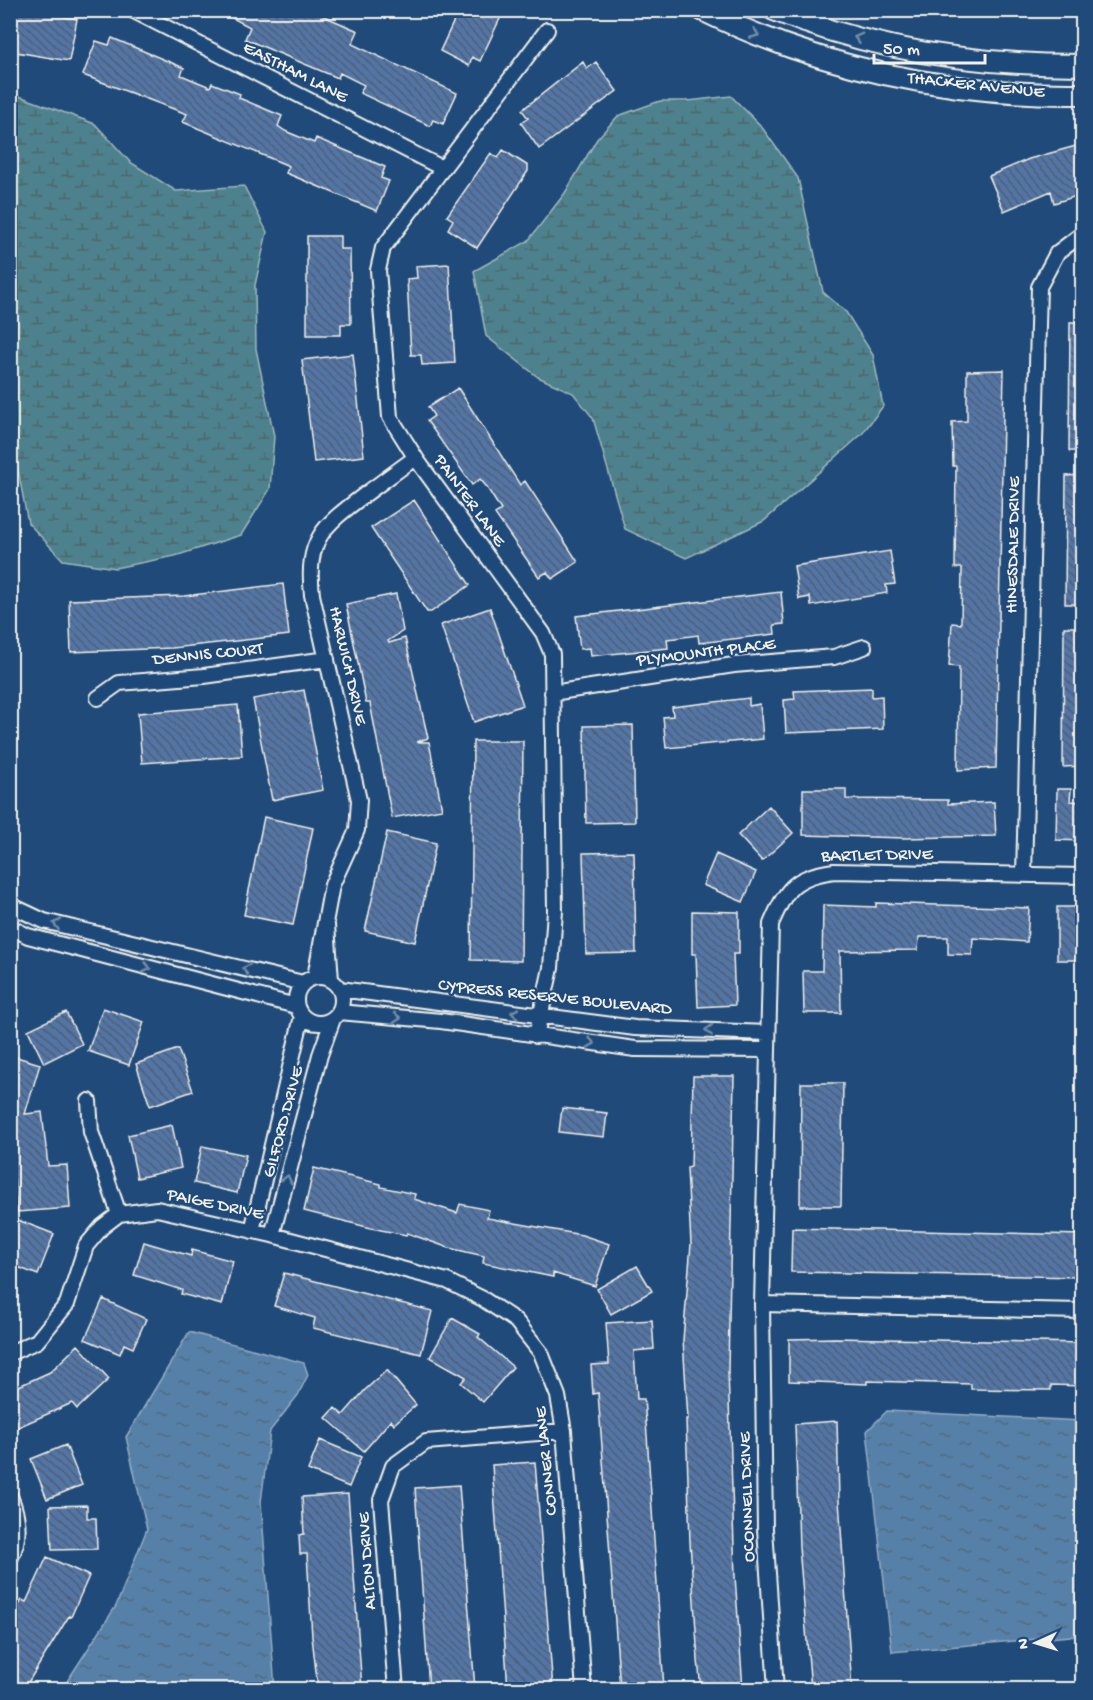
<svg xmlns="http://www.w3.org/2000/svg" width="1093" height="1700" font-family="'Gochi Hand',sans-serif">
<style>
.wetland{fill:url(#wetland-marsh);stroke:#a1b9ba;stroke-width:1.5}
.water{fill:url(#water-ripples);stroke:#95adc2;stroke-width:1.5}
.building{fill:url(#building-back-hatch);stroke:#f4f1e8;stroke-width:1.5}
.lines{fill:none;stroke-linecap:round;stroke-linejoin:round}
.street-casing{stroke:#f4f1e8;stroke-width:18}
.secondary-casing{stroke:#f4f1e8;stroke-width:24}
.street{stroke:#1f4a7a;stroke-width:14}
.secondary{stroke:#1f4a7a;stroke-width:20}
.oneway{stroke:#748da6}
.labels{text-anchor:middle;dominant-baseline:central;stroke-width:4.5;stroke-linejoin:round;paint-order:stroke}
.street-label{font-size:18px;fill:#f4f1e8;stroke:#1f4a7a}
</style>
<defs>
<pattern id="wetland-marsh" width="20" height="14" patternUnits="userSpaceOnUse" patternTransform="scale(1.5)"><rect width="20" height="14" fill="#4e818d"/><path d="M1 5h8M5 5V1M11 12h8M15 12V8" fill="none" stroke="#4c676d"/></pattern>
<pattern id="water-ripples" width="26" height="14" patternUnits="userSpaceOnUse" patternTransform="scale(1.5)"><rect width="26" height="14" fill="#5680a8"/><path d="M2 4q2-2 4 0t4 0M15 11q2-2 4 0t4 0" fill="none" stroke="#516a81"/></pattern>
<pattern id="building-back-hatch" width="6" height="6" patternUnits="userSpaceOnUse" patternTransform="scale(1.5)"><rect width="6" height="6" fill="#5375a5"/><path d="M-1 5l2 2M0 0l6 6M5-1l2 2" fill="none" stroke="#4e5e76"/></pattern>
</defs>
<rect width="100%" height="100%" fill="#1f4a7a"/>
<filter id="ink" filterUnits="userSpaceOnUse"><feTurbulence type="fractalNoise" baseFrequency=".0167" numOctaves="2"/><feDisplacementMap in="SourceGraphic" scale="12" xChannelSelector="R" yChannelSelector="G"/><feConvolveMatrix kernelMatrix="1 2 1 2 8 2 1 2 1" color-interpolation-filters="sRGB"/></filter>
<g filter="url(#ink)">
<path class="wetland" d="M11 93 95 124 130 162 176 191 244 186 267 232 255 285 256 349 274 436 270 489 241 535 175 556 115 568 63 560 28 523 10 428Z
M731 96 761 126 798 178 823 292 846 312 873 355 883 406 862 434 764 521 686 558 625 529 593 418 573 393 538 377 486 336 474 271 528 241 565 193 597 139 618 116 660 101H688Z"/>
<path class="water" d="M189 1332 304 1363 308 1375 298 1395 270 1431 261 1502 275 1689H62L116 1606 147 1529 126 1437Z
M887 1411 1082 1421V1635L892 1652 867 1431Z"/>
<path class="building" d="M10 10H27L77 19 69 61 10 51Z
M217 10H310L358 31 352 44 457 93 443 124 433 120 430 126 360 93 364 85 340 73 338 78 245 39 250 27Z
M459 10H504L480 61 472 57 469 66 440 51Z
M112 38 184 68 181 75 210 87 212 83 240 94 239 98 282 116 278 126 285 131 314 143 316 138 385 167 381 178 389 181 377 211 286 173 289 166 183 122 187 114 83 75 96 41 109 45Z
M583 62 587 69 596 62 617 91 539 149 521 123 528 118 522 110Z
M1083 144V194L1054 203 1051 191 1004 211 989 176 1029 159Z
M503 150 528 166V171L477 248 448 229 453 220 447 216 491 153 498 158Z
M307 236H340V249H350L351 324H341V335H307Z
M449 264 455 363 422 365 421 355H411L407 279 417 278 416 266Z
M1070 322H1083V451H1069Z
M353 354 364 456 314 462 302 360Z
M1004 370 996 768 958 770 959 667 949 666 952 623 961 624 962 568H955L956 466H953L952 422 967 421V371Z
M458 388 520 485 525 481 578 562 552 579 547 572 539 577 495 514 501 510 486 486 480 479 472 485 427 421 434 416 428 407Z
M1083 475V604H1065L1066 476Z
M414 500 470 585 431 612H427L371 528Z
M890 551 895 584 886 585 887 593 811 606 810 597 799 599 794 566Z
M283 584 289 635 172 648 71 652 69 600 184 596Z
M781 592 784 624 774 625 775 634 699 643 698 635 676 638 667 639 668 648 591 656 590 648 580 649 576 616Z
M396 594 403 631 388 641 389 643 405 638 428 738 417 742H429L442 809 392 818 370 703H366L346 604Z
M490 608 523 705 474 722 441 625Z
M1064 627H1083V766L1063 767Z
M872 688V697L882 696 883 729 786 733 784 700 795 699 794 691Z
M304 690 323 790 272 800 253 699Z
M749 698V706L760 704 763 739 666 748 663 717 673 716 672 707Z
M238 705 242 756 142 763 138 713Z
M633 725 635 822 586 823 584 726Z
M473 741H523L521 961 471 960Z
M803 789H846V799L948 800V804L994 802 996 836 905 838 803 835Z
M1057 789H1071L1070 801 1083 802V841L1056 840Z
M769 806 793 833 762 861 738 835Z
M264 817 313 828 293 925 244 915Z
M387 832 436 843 415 942 365 931Z
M634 852 636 953 586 954 583 853Z
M716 854 756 872 743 902 703 885Z
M876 903 1029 908 1027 942 973 938 972 955 948 954V937H919L918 950 840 951 841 1013H804L803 971H822L823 905 876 907Z
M1057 907H1083V960H1057Z
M692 911 739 912V954H733L735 1005 698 1007 696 954H692Z
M103 1008 144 1022 129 1065 88 1051Z
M66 1012 82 1044 44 1063 28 1030Z
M178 1049 193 1091 150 1106 136 1064Z
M10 1055 40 1064 25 1114 42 1112 48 1166 67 1165 70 1208 17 1212 10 1139Z
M693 1076H734L728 1370 735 1576 743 1689H701L698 1660 690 1542 686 1419H688L683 1340 691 1244 687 1168 691 1167Z
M801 1083H843L841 1206H800Z
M562 1108 607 1113 604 1137 559 1132Z
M172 1125 181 1168 137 1178 128 1135Z
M202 1146 246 1155 237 1193 194 1183Z
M314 1168 381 1184V1187L415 1194 414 1199 457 1213 460 1204 489 1210 487 1218 582 1235 609 1244 595 1286 553 1273V1277L483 1263 484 1256 449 1248 407 1233 406 1235 371 1228 304 1211Z
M10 1217 54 1234 38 1275 10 1264Z
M792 1228 1083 1235V1277L791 1272Z
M144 1242 191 1256 192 1250 233 1261 222 1305 181 1294 182 1290 134 1275Z
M637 1266 652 1291 611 1314 597 1289Z
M284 1273 432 1311 421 1354 313 1328 315 1318 274 1306Z
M103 1299 146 1319 133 1348 124 1344 120 1354 85 1339Z
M452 1318 480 1334 478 1337 513 1367 483 1402 461 1383 466 1377 430 1357Z
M652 1320 654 1349 634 1351 637 1399H644L647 1435 664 1689H620L598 1393 593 1394 591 1365 609 1364 606 1323Z
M835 1338 1083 1343V1386L1051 1385V1390L971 1389V1384L867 1381V1384L789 1381V1339Z
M78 1345 109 1379 77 1409 72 1403 16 1428 10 1415V1390L50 1372Z
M387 1370 416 1405 394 1424 391 1420 364 1451 326 1418 335 1408 343 1415 365 1390Z
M837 1421 839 1500 852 1689H811L799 1547 795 1424Z
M320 1440 361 1457 349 1487 308 1470Z
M66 1445 82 1485 47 1499 31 1459Z
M535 1462 553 1689H508L492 1465Z
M459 1485 475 1689H429L415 1488Z
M348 1494 362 1689H318L312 1637 307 1554H300L299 1535 304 1534 302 1497Z
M87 1505V1518H96L97 1549 52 1550 50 1506Z
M47 1557 89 1576 71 1617 69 1616 24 1689H10V1621L22 1600 26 1602Z"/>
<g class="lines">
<g class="street-casing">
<path id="street" d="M132 10 442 168
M552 693 734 665 834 657 864 647
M98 698 119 683 204 676 327 659
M1024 875 1039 287 1057 253 1082 234
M10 905 44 921 303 983
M327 925 331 980
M10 927 28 936 296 1006
M296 1000a23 23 0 1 1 46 0a23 23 0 1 1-46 0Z
M315 977 332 885 357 830 359 800 312 595C306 540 322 527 363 496 381 483 398 470 415 458
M340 989 635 1028 768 1033
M339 1012 441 1021 635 1049 767 1050
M536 1036 551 968 555 911 552 654 543 633 417 460 390 417 378 270 383 248 547 30
M89 1101 91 1132 119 1214
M252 1231 302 1016
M272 1235 320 1055 333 1019
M762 1304 1082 1311
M10 1353 37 1341 67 1304 86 1246 102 1227 119 1214 157 1209 272 1235 447 1281 483 1299 516 1321 541 1353 558 1396 564 1431 584 1690
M10 1496C19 1517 21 1539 10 1559
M396 1690 381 1500 393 1466 426 1442 564 1431
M776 1690 765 1529 762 1304 771 924C787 887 794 877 834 871L1082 876"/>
</g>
<g class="secondary-casing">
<path id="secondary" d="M702 10C820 68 950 96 1082 94
M774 10C872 51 978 65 1082 65"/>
</g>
<use href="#street" class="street"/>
<use href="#secondary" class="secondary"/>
</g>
<defs><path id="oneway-chevron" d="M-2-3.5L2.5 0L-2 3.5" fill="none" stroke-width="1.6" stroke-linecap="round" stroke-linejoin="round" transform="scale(1.5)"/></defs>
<g class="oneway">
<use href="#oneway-chevron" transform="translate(755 34) rotate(22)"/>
<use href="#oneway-chevron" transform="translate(858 38) rotate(-165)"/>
<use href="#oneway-chevron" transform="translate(57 924) rotate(-167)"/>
<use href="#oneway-chevron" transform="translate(147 968) rotate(15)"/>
<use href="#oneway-chevron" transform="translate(246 969) rotate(-168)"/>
<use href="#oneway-chevron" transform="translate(515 1013) rotate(-171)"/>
<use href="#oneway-chevron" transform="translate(397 1018) rotate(4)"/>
<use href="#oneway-chevron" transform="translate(709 1030) rotate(-178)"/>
<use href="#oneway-chevron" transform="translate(591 1043) rotate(8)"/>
<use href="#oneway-chevron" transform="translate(287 1179) rotate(-75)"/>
</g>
</g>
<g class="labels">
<g class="street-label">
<text transform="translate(295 73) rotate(27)">EASTHAM LANE</text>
<text transform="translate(976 86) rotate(6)">THACKER AVENUE</text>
<text transform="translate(469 501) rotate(54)">PAINTER LANE</text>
<text transform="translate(1014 545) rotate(-89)">HINESDALE DRIVE</text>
<text transform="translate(706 653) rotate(-7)">PLYMOUNTH PLACE</text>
<text transform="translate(208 655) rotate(-6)">DENNIS COURT</text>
<text transform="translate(347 666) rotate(77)">HARWICH DRIVE</text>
<text transform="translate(877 856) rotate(-1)">BARTLET DRIVE</text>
<text transform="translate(555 998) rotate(6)">CYPRESS RESERVE BOULEVARD</text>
<text transform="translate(284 1122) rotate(-75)">GILFORD DRIVE</text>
<text transform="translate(215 1205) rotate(12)">PAIGE DRIVE</text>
<text transform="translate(547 1461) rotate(-96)">CONNER LANE</text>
<text transform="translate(748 1497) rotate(-92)">OCONNELL DRIVE</text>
<text transform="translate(368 1561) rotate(-94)">ALTON DRIVE</text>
</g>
</g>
<rect width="1093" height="1700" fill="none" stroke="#1f4a7a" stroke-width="36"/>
<rect x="18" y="18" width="1057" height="1664" fill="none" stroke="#f4f1e8" stroke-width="2" filter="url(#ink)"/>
<g transform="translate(1036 1643) rotate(266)" stroke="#1f4a7a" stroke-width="4.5" paint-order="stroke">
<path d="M0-4.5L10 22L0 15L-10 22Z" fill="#f4f1e8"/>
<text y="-9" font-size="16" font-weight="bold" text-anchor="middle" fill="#f4f1e8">N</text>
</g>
<path d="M874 54v9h111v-9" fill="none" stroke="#f4f1e8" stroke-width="3"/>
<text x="883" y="54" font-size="18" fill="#f4f1e8" stroke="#1f4a7a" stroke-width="4.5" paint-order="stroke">50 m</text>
</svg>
